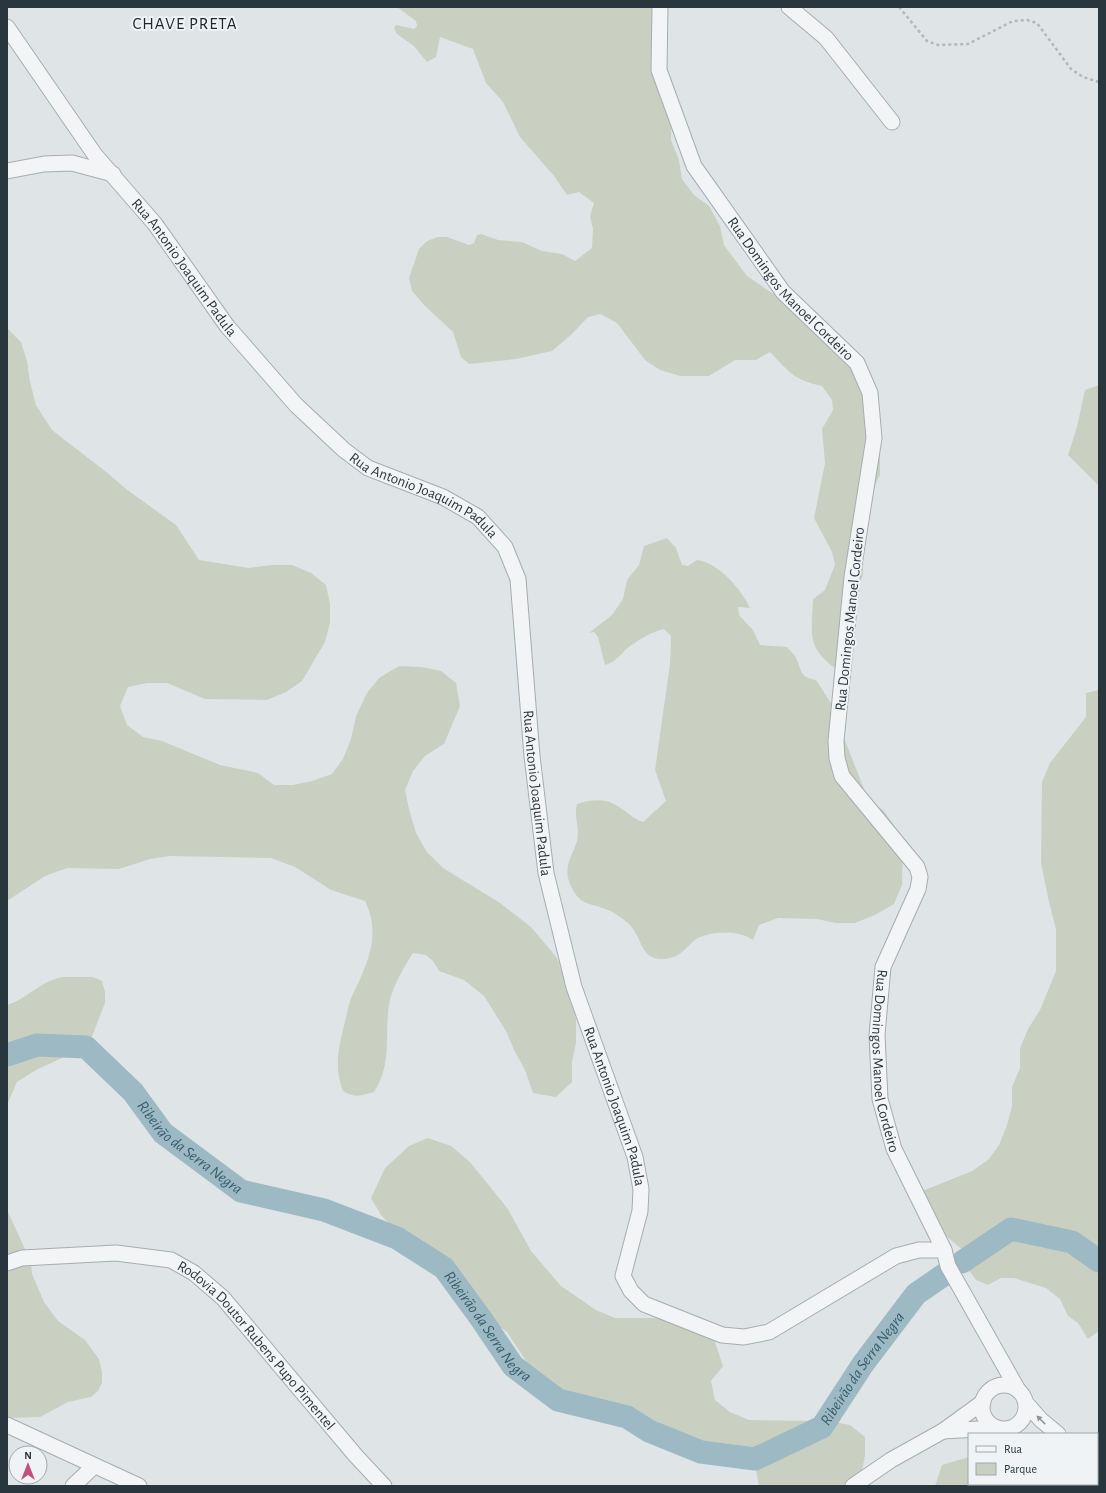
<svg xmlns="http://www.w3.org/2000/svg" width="1106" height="1493" font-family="'Alegreya Sans',sans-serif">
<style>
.green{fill:#c9d0c1}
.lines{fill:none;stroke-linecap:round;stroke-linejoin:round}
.river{stroke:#9dbac4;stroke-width:23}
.minor-casing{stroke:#a5adb1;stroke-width:17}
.path{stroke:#b2b7bb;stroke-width:2.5;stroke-dasharray:3 3;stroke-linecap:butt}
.minor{stroke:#f2f4f6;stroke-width:15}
.oneway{fill:#8e959a}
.labels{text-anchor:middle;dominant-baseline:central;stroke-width:4;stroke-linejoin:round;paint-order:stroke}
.street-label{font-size:15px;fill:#2a363d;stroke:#eff3f5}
.water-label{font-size:16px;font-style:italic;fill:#375d6d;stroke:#eff3f5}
.quarter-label{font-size:17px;letter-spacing:1px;fill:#1c272e;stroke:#eff3f5}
</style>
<rect width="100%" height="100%" fill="#dfe5e7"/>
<path class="green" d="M397 7H664L665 63 672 97 671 140 679 160 682 179 694 195 709 206 720 226 724 245 747 276 824 328 869 390 880 433V475L868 498 864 517 863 575 855 594 843 674C807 649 811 640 813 599L825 590 835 565 832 552 814 518 825 463 822 429 833 410 832 400 822 386C794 380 789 372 770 352L756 360H735L709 376H680L660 370 645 360 617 323 600 314 588 317 572 334 552 351 516 359 469 364 461 357 453 332 424 305 412 291 409 278 419 249 427 241 438 237H447L469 245 474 243 477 235 481 234 498 240 522 242 542 251 562 254 575 261 592 248 593 229 590 216 594 203 579 192 567 195 554 176 520 137 503 102 486 83 473 49 440 37 436 57 427 62 414 46 397 34 394 28 396 25 414 29 417 26 416 21Z
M7 328 21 342 27 361 30 382 36 405 52 430 110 475 126 489 176 525 199 560 249 568 272 565H292L311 573 326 585 330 604V623L325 642 302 681 286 692 267 700 205 699 167 683H147L128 687 120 706 127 725 143 737 162 741 220 765 258 773 274 785H293L312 781 332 774 343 759 351 739 356 716 367 693 379 678 399 666 422 667 441 671 456 683 460 706 444 744 425 756 413 771 405 790 409 809 416 833 427 852 443 868 500 903 531 927 557 958 573 1001 576 1020V1043L572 1062V1082L556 1097 533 1093 525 1070 514 1050 506 1031 484 996 464 980 439 971 433 961 426 955 413 953C405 965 393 986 390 1000 383 1033 394 1061 374 1092 360 1096 355 1098 343 1091 332 1064 341 1039 347 1013 348 1009 349 1004 350 1001 365 967 383 938 365 901L331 890 295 867 271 858 170 856 150 859 119 869 67 868 45 876 7 901Z
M1099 385V486L1068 455 1077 427 1085 390Z
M667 538 676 548 682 565 688 566 697 560C719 563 741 589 750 608L738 607 739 615 753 630 760 645 787 647C789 650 793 653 795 656 803 670 797 676 816 680L838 714 842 733 868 799 884 811 895 827 903 846 902 885 894 904 875 915 855 923H836L817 919 778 918 759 925 753 940C739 930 715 931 700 937 689 942 683 956 670 958 639 964 644 938 628 923 623 919 614 912 608 910 589 902 580 907 570 884 561 863 578 850 578 834 578 823 574 815 577 804 591 799 607 798 619 807 628 812 633 819 643 822L666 801 655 770 670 664 671 636 664 629C651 632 641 639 630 646 621 653 617 662 605 665L598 637 594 632 589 633 612 615 623 599 627 580 639 565 644 546Z
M1099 690V1331L1088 1339 1078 1323 1068 1316 1060 1299 1046 1288 1014 1278H1001L988 1285 976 1280 968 1269 965 1252 939 1230 920 1192 972 1171 988 1160 999 1145 1007 1125 1012 1106V1087L1020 1068V1048L1028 1029 1040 1010 1056 971V929L1049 902 1041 863 1042 782 1050 763 1086 717V693Z
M63 977H93L102 981 105 992V1003L91 1039 85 1046 75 1052 36 1070 17 1082 7 1105V1005C27 999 42 980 63 977Z
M428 1138 451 1146 470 1162 508 1209 531 1251 561 1286 596 1310 615 1318H658L681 1323 700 1330 715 1342 723 1366 711 1381 715 1400 730 1412 749 1420 830 1421 850 1425 865 1437V1456L861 1475 850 1486H759L756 1470 714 1454 699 1442 641 1426 622 1418 603 1406 583 1403 545 1379 530 1367 507 1332 491 1320 480 1301 411 1246 381 1215 371 1198 385 1168 409 1146Z
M7 1210 31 1262 32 1274 44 1302 58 1321 85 1340 99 1359 102 1372V1383L98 1391 91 1397 68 1402 40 1417 7 1418Z
M969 1457V1484H1005L1007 1486H935L942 1465Z"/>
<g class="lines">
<g class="river">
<path id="s1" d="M7 1055 37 1045 86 1047 133 1092 163 1133 241 1191 324 1210 397 1238 444 1268 482 1320 513 1366 558 1400 627 1417 649 1431 701 1452 755 1459 822 1427 863 1364 916 1294 948 1272"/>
<path d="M962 1262 1011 1229 1072 1242 1099 1261"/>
</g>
<g class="minor-casing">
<g id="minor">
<path id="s2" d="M660 7 659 70 694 166 783 292 857 363 870 393 874 438 852 577 836 741 837 758 842 776 917 867 920 877 918 889 883 967 877 1035 880 1099 894 1149 944 1250"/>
<path d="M789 7 826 38 892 122"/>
<path id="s3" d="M7 27 95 155 155 224 227 326 296 405 344 450 368 468 443 497 478 517 505 547 518 579 532 756 546 873 574 987 635 1157 641 1189 640 1211 623 1276 631 1291 644 1304 722 1335 744 1337 769 1332 896 1256 919 1250H944L948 1266 1018 1390"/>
<path d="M7 171 44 164 72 163 113 174"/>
<path id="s4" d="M7 1263 22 1258 116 1253 171 1260 194 1273 223 1298 356 1456 384 1486"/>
<circle cx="1004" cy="1407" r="22"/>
<path d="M1026 1403 1041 1420 1058 1434"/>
<path d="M7 1425 139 1486"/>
<path d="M943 1431 997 1428"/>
<path d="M1097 1462 1099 1464"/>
<path d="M1091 1484 1094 1486"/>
<path d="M73 1486 94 1466"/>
<path d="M853 1486 891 1460 943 1431 983 1402"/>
</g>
</g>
<path class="path" d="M899 7 927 41 938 45 968 44 1013 21 1027 20 1037 23 1071 69 1083 77 1099 82"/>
<use href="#minor" class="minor"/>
</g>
<defs><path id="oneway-solid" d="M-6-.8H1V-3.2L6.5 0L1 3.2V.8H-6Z"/></defs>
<use class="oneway" href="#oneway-solid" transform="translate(1041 1420) rotate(-135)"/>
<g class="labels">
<g class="street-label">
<text stroke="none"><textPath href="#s3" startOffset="299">Rua Antonio Joaquim Padula</textPath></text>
<text stroke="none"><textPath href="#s2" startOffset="322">Rua Domingos Manoel Cordeiro</textPath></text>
<text stroke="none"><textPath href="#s3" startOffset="635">Rua Antonio Joaquim Padula</textPath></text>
<text transform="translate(850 619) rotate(-84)">Rua Domingos Manoel Cordeiro</text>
<text stroke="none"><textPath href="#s3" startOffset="983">Rua Antonio Joaquim Padula</textPath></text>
<text stroke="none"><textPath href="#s2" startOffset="1162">Rua Domingos Manoel Cordeiro</textPath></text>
<text stroke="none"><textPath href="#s3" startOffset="1307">Rua Antonio Joaquim Padula</textPath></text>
<text stroke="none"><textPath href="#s4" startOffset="287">Rodovia Doutor Rubens Pupo Pimentel</textPath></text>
</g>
<g class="water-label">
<text stroke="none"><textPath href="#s1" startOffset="226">Ribeirão da Serra Negra</textPath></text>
<text stroke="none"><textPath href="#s1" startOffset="586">Ribeirão da Serra Negra</textPath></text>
<text stroke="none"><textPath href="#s1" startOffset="1042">Ribeirão da Serra Negra</textPath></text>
</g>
<g class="quarter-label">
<text x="185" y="23">CHAVE PRETA</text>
</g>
</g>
<rect width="1106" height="1493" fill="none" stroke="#2a363d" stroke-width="16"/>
<rect x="968" y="1433" width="130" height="52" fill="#eff3f5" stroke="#a0a7ab"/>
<rect x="976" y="1446" width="20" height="6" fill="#f2f4f6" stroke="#a0a7ab"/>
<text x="1004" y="1453" font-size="12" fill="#2a363d">Rua</text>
<rect x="976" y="1463" width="20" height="12" fill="#c9d0c1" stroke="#a0a7ab"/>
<text x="1004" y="1473" font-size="12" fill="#2a363d">Parque</text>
<g transform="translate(28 1465)"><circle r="19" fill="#eff3f5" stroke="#a0a7ab"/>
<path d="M0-3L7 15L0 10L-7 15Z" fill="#c24f7d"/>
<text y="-6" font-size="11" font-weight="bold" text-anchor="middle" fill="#2a363d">N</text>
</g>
</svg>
